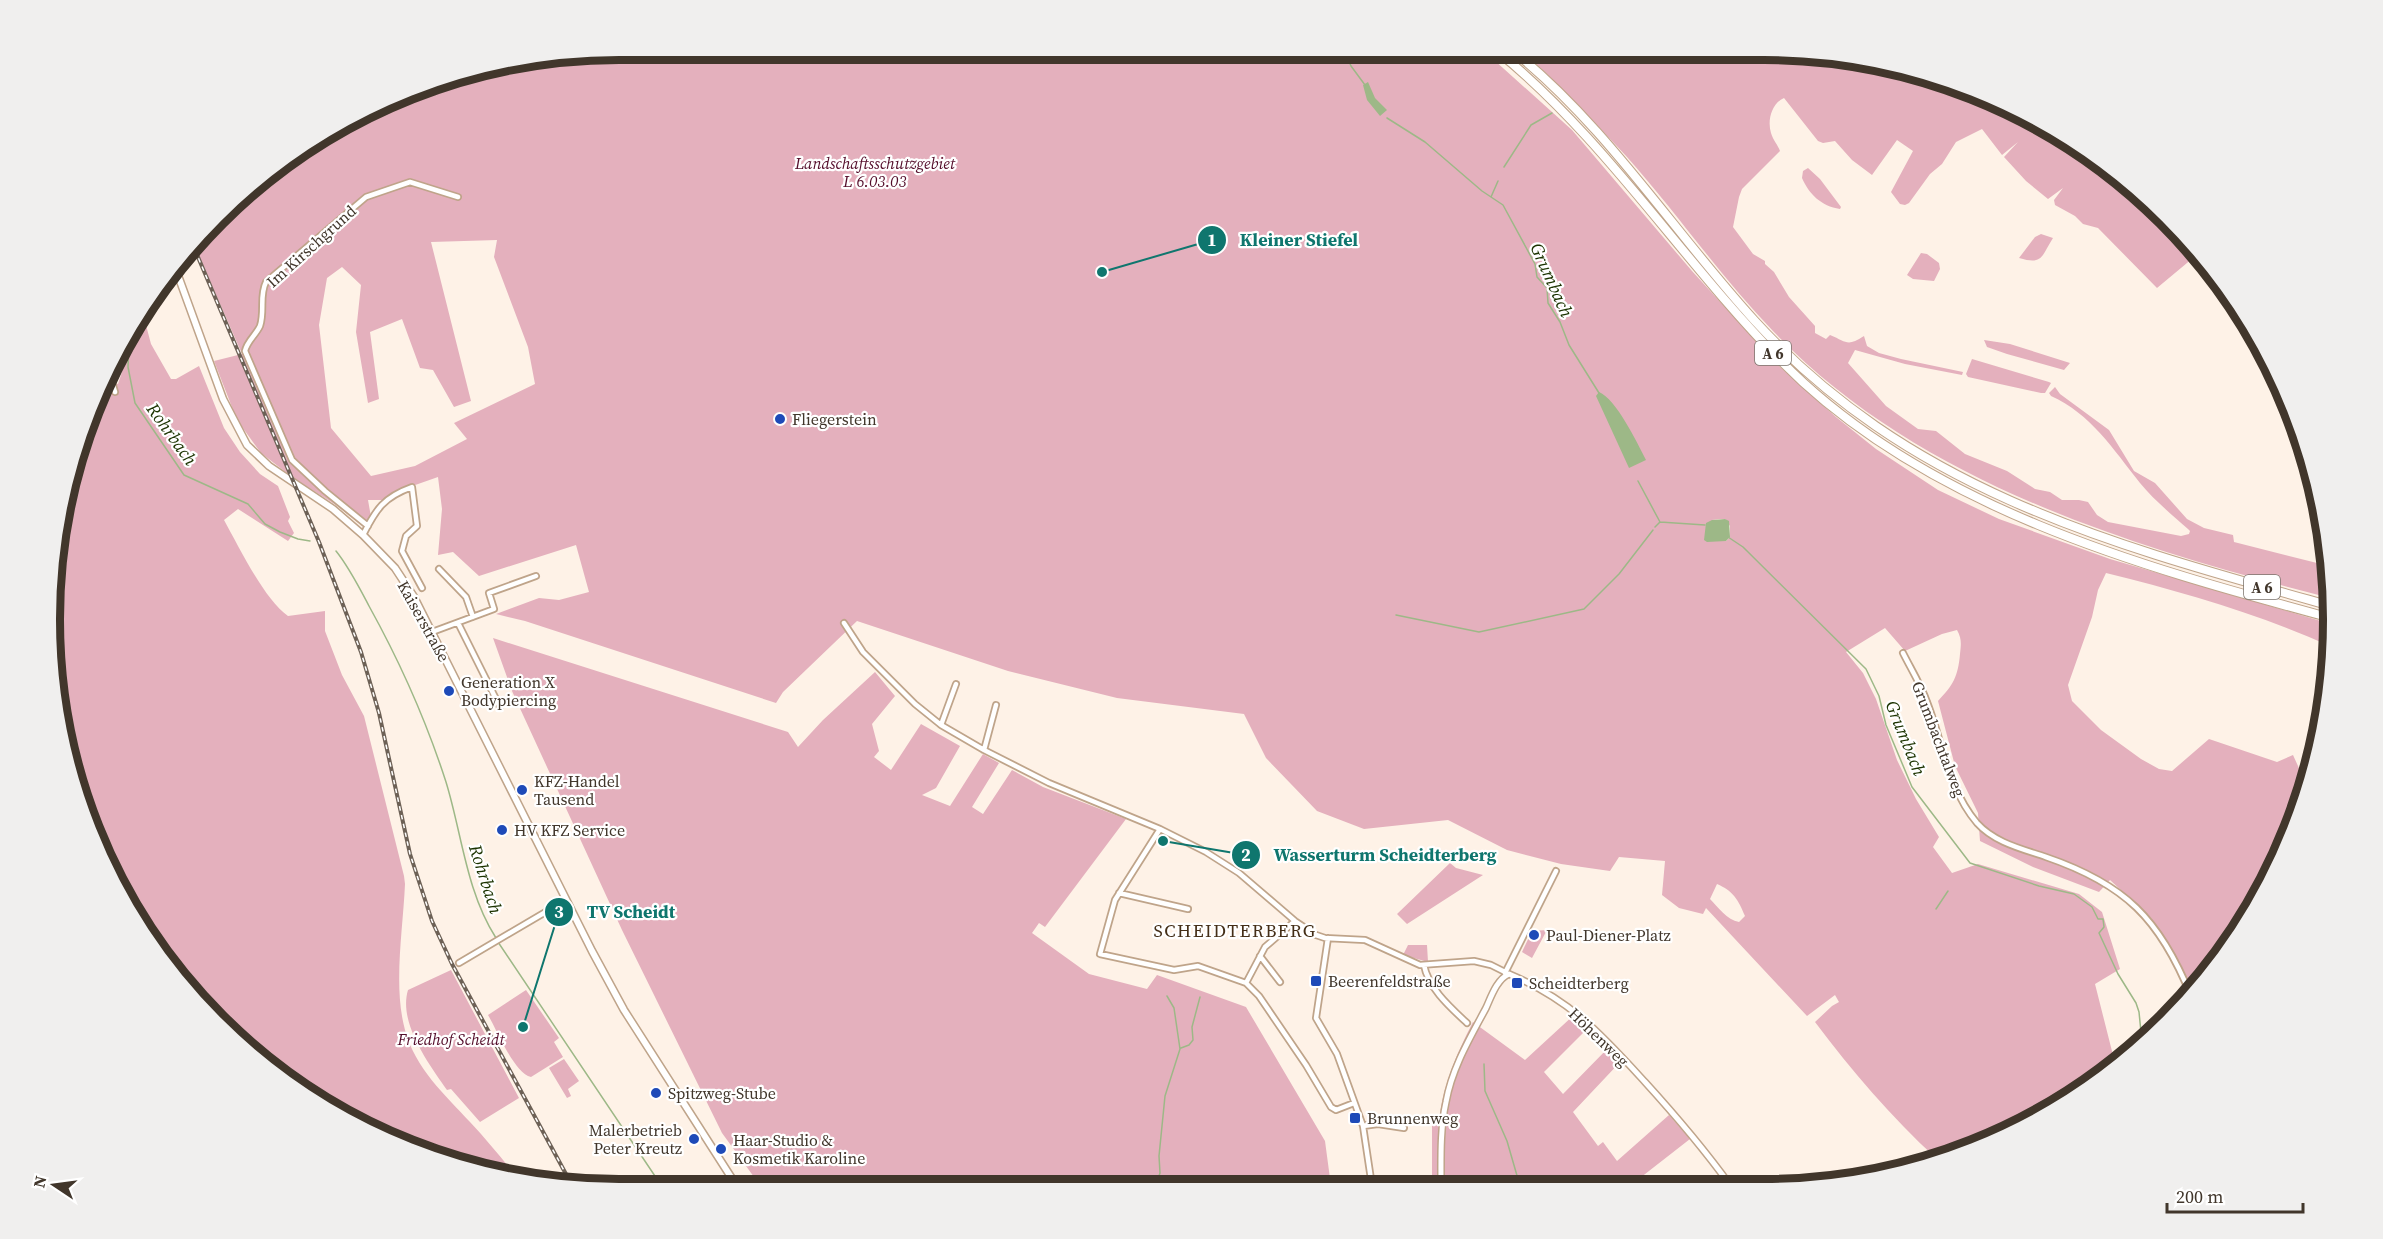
<svg xmlns="http://www.w3.org/2000/svg" width="2383" height="1239" font-family="'Source Serif 4',serif">
<style>
.green{fill:#e4b0bd;fill-rule:evenodd}
.water{fill:#9db887}
.lines{fill:none;stroke-linecap:round;stroke-linejoin:round}
.stream{stroke:#9db887;stroke-width:1.5}
.minor-casing{stroke:#bfa48a;stroke-width:8}
.tertiary-casing{stroke:#bfa48a;stroke-width:8}
.secondary-casing{stroke:#bfa48a;stroke-width:9}
.motorway-casing{stroke:#bfa48a;stroke-width:10}
.minor{stroke:#fff;stroke-width:4.5}
.tertiary{stroke:#fff;stroke-width:5}
.secondary{stroke:#fff;stroke-width:6}
.motorway{stroke:#fff;stroke-width:8}
.rail-casing{stroke:#6d6156;stroke-width:4}
.rail{stroke:#fff;stroke-width:1.5;stroke-dasharray:4.5;stroke-linecap:butt}
.poi-dot{fill:#1e4ab8;stroke:#fff;stroke-width:2}
.labels{text-anchor:middle;dominant-baseline:central;stroke-width:4.5;stroke-linejoin:round;paint-order:stroke}
.shield{fill:#fff;stroke:#7a726b;stroke-width:1.5}
.shield-label{font-size:15px;font-weight:bold;fill:#41362b}
.park-label{font-size:16px;font-style:italic;fill:#530c29;stroke:#fff}
.street-label{font-size:16px;fill:#41362b;stroke:#fff}
.poi-label{font-size:16px;fill:#41362b;stroke:#fff;text-anchor:start}
.water-label{font-size:18px;font-style:italic;fill:#1b3300;stroke:#fff}
.neighbourhood-label{font-size:18px;letter-spacing:1.5px;fill:#442e17;stroke:#fff}
.rim{fill:none;stroke:#41362b;stroke-width:8}
.leader{fill:none;stroke:#0f766e;stroke-width:2}
.callout-dot{fill:#0f766e;stroke:#fff;stroke-width:2}
.mark-label{font-size:18px;text-anchor:middle;font-weight:bold;fill:#fff}
.callout-label{font-size:18px;text-anchor:middle;font-weight:bold;fill:#0f766e;stroke:#fff;stroke-width:4.5;stroke-linejoin:round;paint-order:stroke}
</style>
<rect width="100%" height="100%" fill="#fef2e7"/>
<path class="green" d="M619 50H1483L1572 130 1692 271 1777 364 1836 417 1876 449 1938 490 1999 519 2110 559 2331 624 2332 647C2259 614 2183 592 2106 573L2098 590 2092 617 2068 685 2072 701 2101 730 2141 759 2159 769 2172 771 2209 739 2277 762 2293 755 2303 777 2304 793 2275 872 2195 991 2151 918 2110 880 2099 892 2033 867 1980 841 1978 813 1955 766 1938 701C1953 685 1958 677 1960 654 1961 644 1962 639 1957 630L1942 634 1905 651 1885 628 1846 652 1863 673 1876 699 1897 760 1916 799 1939 837 1933 847 1952 873 1978 864 2079 894 2102 912 2120 969 2095 984 2116 1067 1981 1146 1936 1158C1891 1117 1852 1071 1815 1022L1832 1006 1839 1002 1835 995 1807 1016 1706 908 1703 914 1679 908 1662 895 1665 861 1619 857 1610 871 1561 864 1507 850 1448 820 1364 829 1317 811 1266 758 1244 714 1117 698 1008 671 857 621 783 692 776 703 525 621 496 614 539 598 559 600 589 592 576 545 479 576 453 552 438 555 442 509 438 477 401 490 382 500H368L371 517 365 528 336 505 292 477 261 453 237 420 214 361 242 354 196 249 272 168 436 80ZM497 240 494 257 528 347 535 384 454 423 467 439 415 466 371 476 331 428 319 325 327 278 342 267 361 285 356 332 368 403 379 399 370 332 402 319 420 368 433 370 454 407 471 401 431 242ZM1720 519H1725L1730 526V537L1726 541H1718L1712 520ZM1717 884C1733 891 1738 899 1745 916L1739 922C1727 920 1718 907 1710 899Z
M1519 50 1800 51 1911 69 2016 108 2111 167 2192 244 2199 253 2157 288 2098 228 2083 224 2075 216 2055 205 2054 200 2063 188 2048 199 2026 181 2004 157 2018 142 2002 155 1982 129 1956 142 1942 164 1930 174 1909 203 1905 205 1900 204 1891 192 1913 151 1897 140 1872 175 1852 160 1835 141 1823 143 1818 141 1784 98C1772 103 1767 120 1771 133 1773 140 1778 145 1780 151L1742 189 1739 197 1733 227 1753 254 1765 261V264L1774 272 1789 297 1815 326V333L1826 339 1830 335C1847 342 1847 347 1864 336L1867 346 1879 353 1901 359 1963 372 1962 375 1905 364 1855 350 1848 363 1886 406 1918 429 1936 431 1965 454 2007 471 2035 489 2050 492 2062 500H2079L2088 502 2097 515 2108 522 2181 536 2189 534 2190 531 2188 529C2172 515 2153 499 2140 483 2113 449 2091 414 2051 396L2049 393 2055 387 2060 394 2109 430 2134 471 2155 483 2187 519 2204 528 2233 535 2234 542 2329 566 2330 598C2132 547 1918 483 1773 331 1720 276 1677 213 1627 157 1613 142 1599 127 1585 113 1564 91 1543 68 1519 50Z
M1808 168 1820 179 1841 207 1840 209C1821 206 1809 194 1802 178L1803 171Z
M2041 234 2053 238C2041 257 2043 265 2019 258L2035 237Z
M1921 253 1927 254 1939 263 1940 269 1934 281 1913 279 1907 275Z
M142 310 151 344 171 379H176L199 366 224 428 240 452 260 474 278 486 290 517 288 521 294 533 288 541 238 509 224 520C239 547 264 599 288 616L325 611V631L342 675 364 716 404 876 405 884C403 930 393 986 405 1030 415 1068 445 1095 470 1122 487 1140 502 1159 518 1178L472 1170 367 1131 216 1022 108 871 69 767 51 657 69 472 110 382 118 384 122 372 115 370Z
M1984 340 2010 344 2070 363 2064 370 2007 354 1987 347Z
M1972 359 2049 382 2051 383 2045 393H2041L1968 377 1966 374Z
M493 638 788 732 798 747 823 720 875 672 895 696 872 724 879 751 874 757 891 770 921 724 960 746 936 788 922 795 950 806 983 754 999 763 972 807 983 814 1012 770 1043 787 1126 819 1045 927 1039 923 1032 933 1089 974 1147 989 1157 975 1246 1007 1325 1141 1331 1186 762 1188 722 1133 622 930 512 691Z
M1450 863 1456 868 1483 875 1407 924 1397 914Z
M1547 930 1532 958 1522 952 1532 931Z
M1408 945H1427L1428 962 1403 955Z
M451 970 519 1098 480 1122 451 1089 447 1090C429 1064 398 1023 408 990Z
M526 990 559 1038 554 1042 563 1057 531 1077C514 1073 497 1030 488 1015Z
M1575 1014 1590 1026 1544 1072 1563 1094 1610 1046 1622 1060 1573 1112 1598 1146 1603 1142 1617 1161 1669 1115 1690 1139 1631 1185 1432 1186V1121L1439 1124C1442 1087 1456 1055 1473 1022L1525 1060Z
M564 1059 579 1081 568 1089 571 1096 567 1098 549 1068Z"/>
<path class="water" d="M1368 82 1375 98 1387 110 1380 116 1367 100 1363 85Z
M1599 392C1616 399 1637 442 1646 460L1629 468 1596 396Z
M1725 519 1729 521 1730 537 1726 541 1707 542 1704 540 1706 523 1712 520Z"/>
<g class="lines">
<path class="stream" d="M1344 50 1351 66 1365 85
M1387 118 1425 142 1482 191 1503 205 1535 264 1537 277 1547 288 1548 303 1560 322 1569 345 1599 393
M1504 167 1531 125 1552 113
M1491 197 1498 181
M129 339 128 367 135 403 184 475 248 504 265 524 280 532 298 539 310 541
M1638 481 1660 522 1705 525
M1655 527 1660 522
M1728 537 1743 547 1866 669 1879 696 1886 725 1912 787 1970 863 2039 886 2074 894 2092 907 2098 919H2103L2104 927 2099 933 2118 974 2136 1003 2139 1012 2142 1042
M336 551C349 567 359 587 369 606 400 662 426 720 446 782 462 834 466 891 496 938
M1396 615 1479 632 1584 609 1619 574 1653 530
M1936 909 1948 891
M498 942 663 1188
M1181 1048 1189 1045 1193 1040 1192 1027 1200 997
M1484 1064 1485 1091 1507 1141 1520 1186
M1155 1187 1160 1173 1159 1156 1165 1096 1180 1049 1174 1008 1167 996"/>
<g class="minor-casing">
<path id="minor" d="M111 379 115 392
M368 526 325 491 292 460 245 351C247 341 256 335 260 326 265 311 259 296 266 282L366 197 410 182 458 197
M363 535C376 509 384 497 412 487L417 526 406 536 402 551 422 588
M439 569 466 597 473 617
M458 623 500 707
M844 623 863 652 915 704 941 725 984 750 1049 783 1160 829 1206 852 1239 873 1295 921 1316 935 1325 938 1365 940 1420 965 1474 961 1491 965 1509 974
M432 632 494 609 489 593 536 576
M1903 653C1911 669 1921 685 1927 702 1943 743 1948 789 1977 823 1995 843 2023 849 2046 857 2125 884 2160 919 2191 996
M941 725 956 684
M984 750 996 705
M1160 829 1115 900 1100 954 1174 970 1198 966 1246 983 1259 996 1306 1065 1331 1107 1336 1110 1354 1103
M1119 893 1188 909
M1328 938 1316 1018 1337 1054 1363 1126 1372 1186
M1260 956 1280 982
M459 963 566 900
M1424 965C1428 988 1451 1008 1467 1023
M1505 973 1556 871
M1246 983 1265 947 1295 921
M1363 1126 1378 1124 1404 1128"/>
</g>
<g class="tertiary-casing">
<path id="tertiary" d="M1441 1186C1441 1159 1440 1129 1446 1102 1452 1068 1470 1038 1486 1008 1491 997 1497 979 1509 974 1571 1000 1601 1034 1645 1082 1675 1115 1704 1149 1730 1185"/>
</g>
<g class="secondary-casing">
<path id="secondary" d="M176 270 223 399 247 445 269 466 333 509 363 535 395 568 414 597 592 951 624 1010 738 1188"/>
</g>
<g class="motorway-casing">
<path id="motorway" d="M1496 50C1607 140 1682 261 1781 361 1924 507 2139 566 2331 618
M1512 50C1607 126 1673 231 1754 320 1912 493 2114 545 2331 606"/>
</g>
<use href="#minor" class="minor"/>
<use href="#tertiary" class="tertiary"/>
<use href="#secondary" class="secondary"/>
<use href="#motorway" class="motorway"/>
<g class="rail-casing">
<path id="rail" d="M195 250 319 542 361 652 379 713 410 854 432 921 452 964 573 1187"/>
</g>
<use href="#rail" class="rail"/>
</g>
<g class="poi-dot">
<circle cx="780" cy="419" r="6"/>
<circle cx="449" cy="691" r="6"/>
<circle cx="522" cy="790" r="6"/>
<circle cx="502" cy="830" r="6"/>
<circle cx="1534" cy="935" r="6"/>
<rect x="1310" y="975" width="12" height="12" rx="3"/>
<rect x="1511" y="977" width="12" height="12" rx="3"/>
<circle cx="656" cy="1093" r="6"/>
<rect x="1349" y="1112" width="12" height="12" rx="3"/>
<circle cx="694" cy="1139" r="6"/>
<circle cx="721" cy="1149" r="6"/>
</g>
<g class="labels">
<g class="shield">
<rect x="1755" y="341" width="36" height="24" rx="4.5"/>
<rect x="2244" y="575" width="36" height="24" rx="4.5"/>
</g>
<g class="shield-label">
<text x="1773" y="353">A 6</text>
<text x="2262" y="587">A 6</text>
</g>
<g class="park-label">
<text x="875" y="163">Landschaftsschutzgebiet<tspan x="875" dy="18">L 6.03.03</tspan></text>
<text x="451" y="1039">Friedhof Scheidt</text>
</g>
<g class="street-label">
<text transform="translate(311 246) rotate(-42)">Im Kirschgrund</text>
<text transform="translate(424 621) rotate(61)">Kaiserstraße</text>
<text transform="translate(1939 739) rotate(69)">Grumbachtalweg</text>
<text transform="translate(1599 1037) rotate(44)">Höhenweg</text>
</g>
<g class="poi-label">
<text x="792" y="419">Fliegerstein</text>
<text x="461" y="682">Generation X<tspan x="461" dy="18">Bodypiercing</tspan></text>
<text x="534" y="781">KFZ-Handel<tspan x="534" dy="18">Tausend</tspan></text>
<text x="514" y="830">HV KFZ Service</text>
<text x="1546" y="935">Paul-Diener-Platz</text>
<text x="1328" y="981">Beerenfeldstraße</text>
<text x="1529" y="983">Scheidterberg</text>
<text x="668" y="1093">Spitzweg-Stube</text>
<text x="1367" y="1118">Brunnenweg</text>
<text x="682" y="1130" text-anchor="end">Malerbetrieb<tspan x="682" dy="18">Peter Kreutz</tspan></text>
<text x="733" y="1140">Haar-Studio &amp;<tspan x="733" dy="18">Kosmetik Karoline</tspan></text>
</g>
<g class="water-label">
<text transform="translate(1552 280) rotate(66)">Grumbach</text>
<text transform="translate(172 434) rotate(54)">Rohrbach</text>
<text transform="translate(1906 738) rotate(68)">Grumbach</text>
<text transform="translate(486 879) rotate(72)">Rohrbach</text>
</g>
<g class="neighbourhood-label">
<text x="1235" y="930">SCHEIDTERBERG</text>
</g>
</g>
<path d="M0 0H2383V1239H0ZM619 60H1764A559 559 0 0 1 2323 619V620A559 559 0 0 1 1764 1179H619A559 559 0 0 1 60 620V619A559 559 0 0 1 619 60Z" fill="#f0efee" fill-rule="evenodd"/>
<path class="rim" d="M619 60H1764A559 559 0 0 1 2323 619V620A559 559 0 0 1 1764 1179H619A559 559 0 0 1 60 620V619A559 559 0 0 1 619 60Z"/>
<path class="leader" d="M1102 272L1212 240M1163 841L1246 855M523 1027L559 912"/>
<g class="callout-dot">
<circle cx="1102" cy="272" r="6"/>
<circle cx="1163" cy="841" r="6"/>
<circle cx="523" cy="1027" r="6"/>
<circle cx="1212" cy="240" r="15"/>
<circle cx="1246" cy="855" r="15"/>
<circle cx="559" cy="912" r="15"/>
</g>
<g class="mark-label">
<text x="1212" y="246">1</text>
<text x="1246" y="861">2</text>
<text x="559" y="918">3</text>
</g>
<g class="callout-label">
<text x="1299" y="246">Kleiner Stiefel</text>
<text x="1385" y="861">Wasserturm Scheidterberg</text>
<text x="631" y="918">TV Scheidt</text>
</g>
<g transform="translate(54 1185) rotate(283)" stroke="#ffffff" stroke-width="4.5" paint-order="stroke">
<path d="M0-4.5L10 22L0 15L-10 22Z" fill="#41362b"/>
<text y="-9" font-size="16" font-weight="bold" text-anchor="middle" fill="#41362b">N</text>
</g>
<path d="M2167 1203v9h136v-9" fill="none" stroke="#41362b" stroke-width="3"/>
<text x="2176" y="1203" font-size="18" fill="#41362b" stroke="#ffffff" stroke-width="4.5" paint-order="stroke">200 m</text>
</svg>
